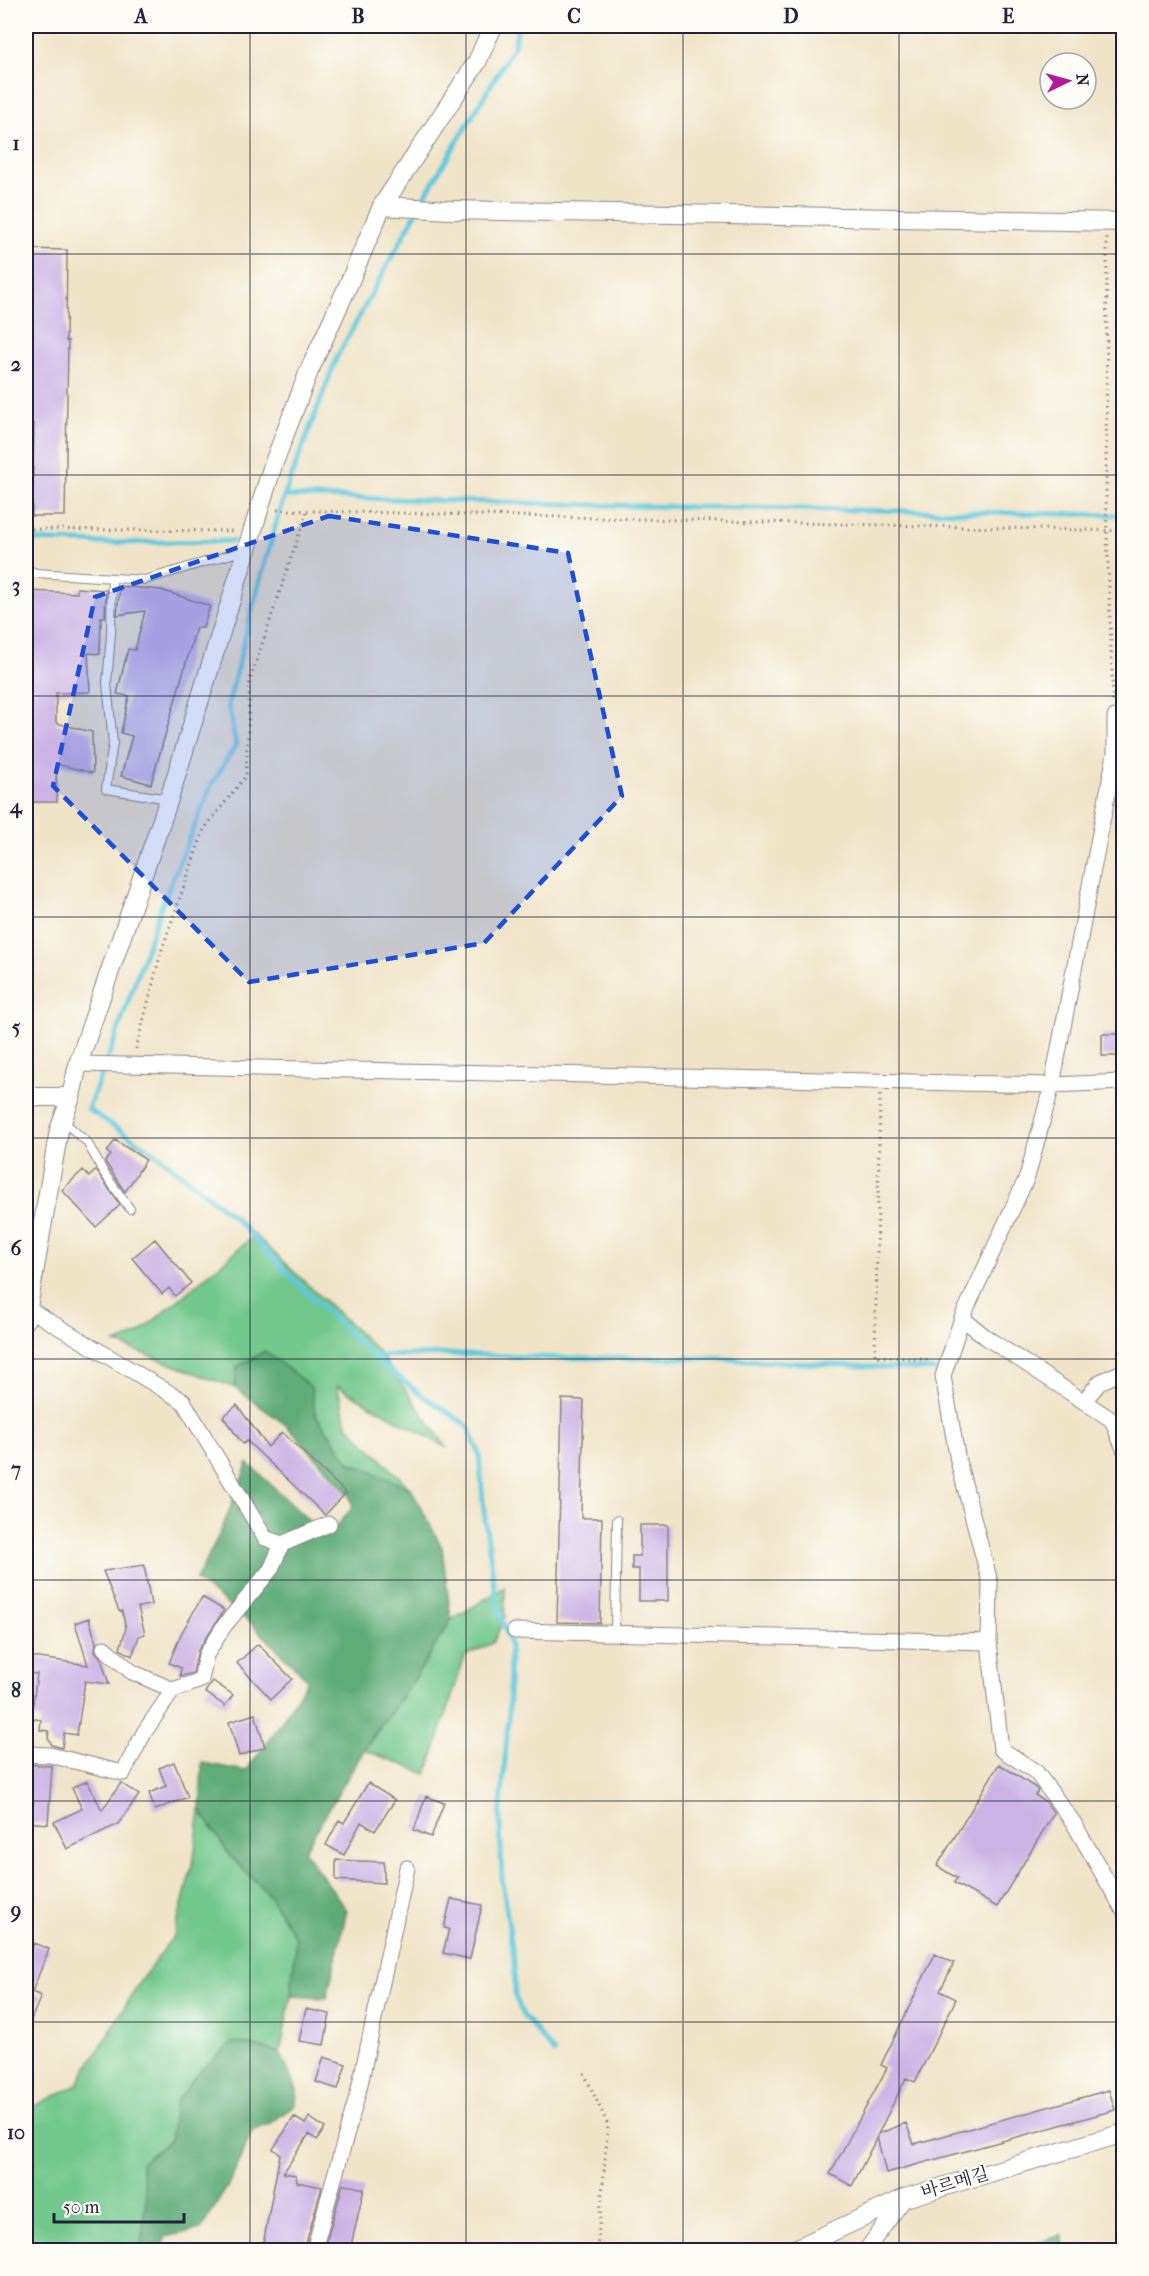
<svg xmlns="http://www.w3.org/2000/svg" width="1149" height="2276" font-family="'IM FELL French Canon','Noto Serif KR',serif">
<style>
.green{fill:#73c88d;stroke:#4a7564;stroke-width:1.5}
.forest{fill:#5eac78;stroke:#40675a;stroke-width:1.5}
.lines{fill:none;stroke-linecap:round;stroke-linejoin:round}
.stream{stroke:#5fc8dc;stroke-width:5}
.building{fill:#cbb3e5}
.service-casing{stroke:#898382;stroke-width:10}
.minor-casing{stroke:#898382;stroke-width:17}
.tertiary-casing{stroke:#898382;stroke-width:20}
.path{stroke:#898382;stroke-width:3;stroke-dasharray:1.5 4.5;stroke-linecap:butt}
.service{stroke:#fff;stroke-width:8}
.minor{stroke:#fff;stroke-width:15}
.tertiary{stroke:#fff;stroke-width:18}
.marked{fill:#1d4ed8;fill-opacity:0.2;stroke:#1d4ed8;stroke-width:4.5;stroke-dasharray:12 8;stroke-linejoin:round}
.grid{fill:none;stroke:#22223b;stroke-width:1.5;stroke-opacity:0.55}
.labels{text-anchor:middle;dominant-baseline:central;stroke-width:4.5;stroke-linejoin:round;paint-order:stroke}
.street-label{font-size:18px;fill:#22223b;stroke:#fdfcf7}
.neatline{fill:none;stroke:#22223b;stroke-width:2}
.grid-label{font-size:20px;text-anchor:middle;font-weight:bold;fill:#22223b}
</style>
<rect width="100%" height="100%" fill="#fdfcf7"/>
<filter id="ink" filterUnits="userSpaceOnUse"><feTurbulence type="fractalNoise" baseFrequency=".0167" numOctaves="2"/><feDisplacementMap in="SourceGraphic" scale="12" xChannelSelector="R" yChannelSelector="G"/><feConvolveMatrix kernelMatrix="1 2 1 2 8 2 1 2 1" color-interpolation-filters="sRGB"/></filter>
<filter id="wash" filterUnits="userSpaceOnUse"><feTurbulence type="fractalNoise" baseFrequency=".008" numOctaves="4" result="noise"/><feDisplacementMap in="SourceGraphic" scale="24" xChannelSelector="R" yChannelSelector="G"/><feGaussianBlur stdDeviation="1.35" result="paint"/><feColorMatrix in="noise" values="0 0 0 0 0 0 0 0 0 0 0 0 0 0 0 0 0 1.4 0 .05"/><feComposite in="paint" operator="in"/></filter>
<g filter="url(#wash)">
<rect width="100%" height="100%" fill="#f0e4c8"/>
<path class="green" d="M255 1235 378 1351 447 1448 337 1386 347 1425 411 1489 349 1462 315 1414 311 1387 237 1367 235 1388 115 1343 138 1334Z
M505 1587V1617L493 1643 465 1656 427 1774 364 1750 413 1681 451 1620Z
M200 1809 230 1856 269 1895 296 1938 291 1996 280 2053 248 2044 176 2101 170 2140 142 2164 146 2198 141 2250H27L26 2110 77 2085 141 1980 174 1936 194 1858Z"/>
<path class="forest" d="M265 1351 311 1387 315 1414 349 1462 411 1489 442 1547 451 1620 413 1681 370 1740 304 1851 347 1910 327 1998 291 1996 296 1938 269 1895 230 1856 200 1809 202 1763 246 1771 277 1729 308 1680 252 1624 196 1580 222 1529 248 1463 327 1538 353 1507 349 1494 286 1425 235 1388 237 1367Z
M232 2043 248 2044 280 2053 297 2090 296 2104 271 2123 252 2131 229 2184 201 2229 165 2237 163 2250H141L146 2198 141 2163 170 2140 176 2101 201 2070Z
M1062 2235 1065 2250H1015Z"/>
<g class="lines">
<path class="stream" d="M420 204 514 46 518 26
M416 213 337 357 284 496 257 590 228 705 236 745 212 784 161 907 114 1042 88 1109 159 1156 235 1218 298 1284 377 1360 420 1394 467 1425 479 1453 484 1512 497 1605 510 1643 509 1710 500 1819 502 1880 514 1961 515 1996 523 2015 554 2053
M284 496 591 505 1124 515
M33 540 102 543 233 541
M373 1356 460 1354 558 1358H706L934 1370"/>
</g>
<g id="blocks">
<path class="building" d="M26 249 67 250 66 341H68L65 516H32L34 424H26Z
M120 586 161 590 210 606 203 628H196L151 784 121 776 132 736 121 733 129 696 117 694 128 649 135 650 145 611 117 615Z
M77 588 106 590 105 617H101L100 654 88 653 90 692 56 693V723L92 732 93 773 56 764 57 802H26V591L77 593Z
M1102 1034H1124V1056H1102Z
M115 1140 146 1160 125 1192 105 1162 111 1155 107 1152Z
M83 1170 89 1177 96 1170 120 1205 96 1227 62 1190Z
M155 1239 191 1283 175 1296 169 1288 162 1294 132 1258Z
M562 1399 584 1400 581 1518H602L600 1623 557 1622Z
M237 1405 268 1447 282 1432 346 1493 325 1515 247 1441 243 1444 223 1417Z
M640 1525H668V1601H639V1569H632V1556H640Z
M144 1565 151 1605 138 1607 145 1634 139 1636 132 1656 120 1649 126 1628 122 1611H119L103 1571Z
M202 1597 224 1610 198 1650 193 1673 180 1676 181 1668 169 1663 181 1634Z
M89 1618 96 1642 95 1651 101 1658 109 1684 85 1681 77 1735 64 1733 62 1748 52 1745 48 1738 49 1731 40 1730 41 1720 31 1718 37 1674 26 1673V1656L88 1665 75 1623Z
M258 1644 292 1679 271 1699 237 1663Z
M213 1681 233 1695 225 1706 205 1692Z
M255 1714 265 1747 239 1756 229 1722Z
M174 1762 188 1797 155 1810 149 1793 166 1786 159 1768Z
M27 1764 52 1766 48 1824 26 1822Z
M999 1764 1036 1788 1038 1791 1035 1795 1046 1802 1054 1813 997 1907 954 1883 957 1878 937 1866Z
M87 1781 102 1810 121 1783 139 1795 118 1824 67 1849 54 1822 82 1809 72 1788Z
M368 1783 395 1800 375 1831 361 1822 344 1855 326 1845 339 1820 344 1823Z
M426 1796 444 1803 431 1837 414 1830Z
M336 1860 384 1862V1883L336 1880Z
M451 1899 482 1905 470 1959 443 1953 449 1929 444 1928Z
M34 1943 49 1949 32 1992 41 1996 26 2032V1964Z
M935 1954 954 1963 940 1991 956 1999 915 2082 906 2078 878 2134 906 2123 914 2144 1109 2090 1115 2110 886 2173 877 2137 852 2186 830 2174 887 2068 881 2065Z
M306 2009 330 2014 324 2045 299 2041Z
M324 2057 346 2064 338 2089 316 2082Z
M294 2117 305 2124 309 2117 325 2128 317 2140 309 2134 283 2173 296 2175 297 2182 322 2187 304 2250H262L280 2154 273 2149Z
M343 2184 364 2189 350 2250H324Z"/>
</g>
</g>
<g filter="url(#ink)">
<use href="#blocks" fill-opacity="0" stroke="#898382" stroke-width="1.5"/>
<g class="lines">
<g class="service-casing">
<path id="service" d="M26 569 36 573 145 580 245 550
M112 578 111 634 107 683 113 743 106 789 169 799
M64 1122 87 1142 104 1173 130 1209
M615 1632 617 1520"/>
</g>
<g class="minor-casing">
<path id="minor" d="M1124 717H1115V754L1052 1085 1027 1177 962 1318 987 1338 1112 1420 1124 1449
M78 1064 1052 1085 1124 1082
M27 1308 183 1401 265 1538 282 1544
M962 1318 943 1376 958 1461 990 1582 989 1642 1001 1749 1036 1772 1073 1822 1124 1911
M1084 1401 1100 1382 1124 1371
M515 1631 989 1642
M173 1690 201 1680 206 1655 224 1626 271 1569 282 1544 329 1524
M26 1754 50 1755 123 1773 145 1731 173 1690 132 1672 104 1648
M314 2250 358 2093 407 1868
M866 2250 905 2198"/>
</g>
<g class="tertiary-casing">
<path id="tertiary" d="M382 206 450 210 1124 222
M26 1097H71
M26 1319 59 1130 71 1097 78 1064 169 799 273 465 309 371 346 290 382 206 477 62 493 26
M793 2250 905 2198 1124 2133"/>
</g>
<path class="path" d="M1107 238 1106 505 1113 702
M277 510 1124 531
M26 529 234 531
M136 1049 161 952 204 829 246 776 250 680 307 511
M880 1095 875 1356 931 1360
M584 2073 608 2125 597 2250"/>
<use href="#service" class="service"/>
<use href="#minor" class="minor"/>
<use href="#tertiary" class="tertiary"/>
</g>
</g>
<path class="marked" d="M329 516 568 553 622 796 484 943 249 982 53 786 95 597Z"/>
<path class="grid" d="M250 26V2250M466 26V2250M683 26V2250M899 26V2250M26 254H1124M26 475H1124M26 696H1124M26 917H1124M26 1138H1124M26 1359H1124M26 1580H1124M26 1801H1124M26 2022H1124"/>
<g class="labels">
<g class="street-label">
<text transform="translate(955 2183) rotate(-17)">바르메길</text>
</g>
</g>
<rect width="1149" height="2276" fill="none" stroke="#fdfcf7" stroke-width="66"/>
<g transform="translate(1068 81) rotate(85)"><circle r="28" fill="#fdfcf7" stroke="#a5a5ac" stroke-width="1.5"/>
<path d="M0-4.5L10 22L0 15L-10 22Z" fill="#b5179e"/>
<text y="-9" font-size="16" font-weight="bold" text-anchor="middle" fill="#22223b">N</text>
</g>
<path d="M54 2213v9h130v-9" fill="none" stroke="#22223b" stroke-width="3"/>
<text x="63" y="2213" font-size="18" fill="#22223b" stroke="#fdfcf7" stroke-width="4.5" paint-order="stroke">50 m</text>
<rect x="33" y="33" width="1083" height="2210" class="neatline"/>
<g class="grid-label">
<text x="141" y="23">A</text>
<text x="358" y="23">B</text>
<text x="574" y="23">C</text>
<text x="791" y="23">D</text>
<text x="1008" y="23">E</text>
<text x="16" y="150">1</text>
<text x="16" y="371">2</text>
<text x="16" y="592">3</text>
<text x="16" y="813">4</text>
<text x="16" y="1034">5</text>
<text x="16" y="1255">6</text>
<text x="16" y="1476">7</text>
<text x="16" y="1697">8</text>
<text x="16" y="1918">9</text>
<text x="16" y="2139">10</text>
</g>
</svg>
